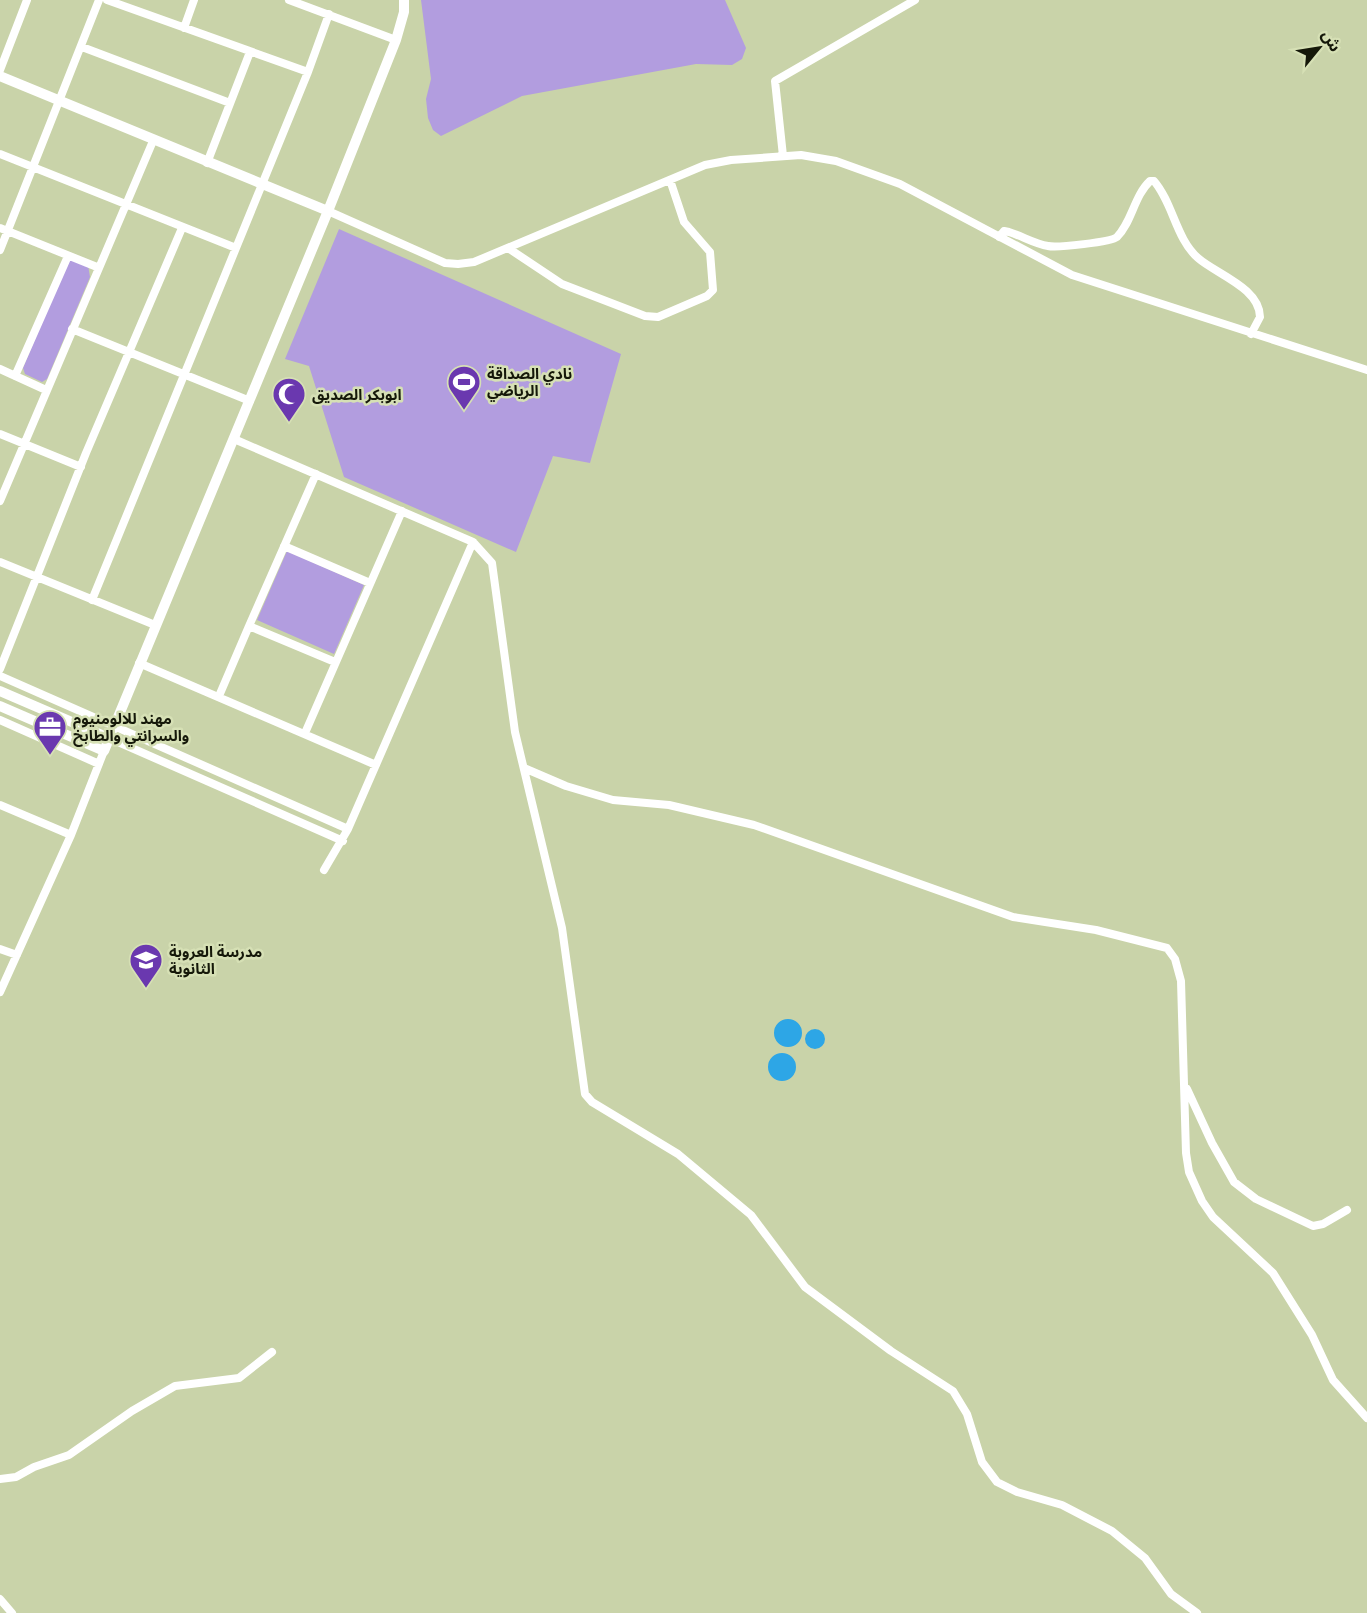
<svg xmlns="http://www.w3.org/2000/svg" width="1367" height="1613" font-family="'IBM Plex Serif','Noto Sans Arabic',serif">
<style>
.green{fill:#b29ddf}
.water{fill:#2da6e6}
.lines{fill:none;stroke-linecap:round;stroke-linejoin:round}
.minor{stroke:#fff;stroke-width:8}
.tertiary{stroke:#fff;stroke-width:10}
.labels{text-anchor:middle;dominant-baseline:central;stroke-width:5;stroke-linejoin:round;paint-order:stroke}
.poi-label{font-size:15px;font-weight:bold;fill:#151809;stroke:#d6e0b5;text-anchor:start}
</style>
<rect width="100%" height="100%" fill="#c9d3a9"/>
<path class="green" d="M421 0H725L746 48 742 59 732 65 696 64 522 96 441 136 433 130 428 118 426 99 431 79Z
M339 229 621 354 590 463 553 456 516 552 344 477 309 366 285 359Z
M71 259 88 265 90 277 47 379 42 382 25 374 23 368 68 260Z
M287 551 364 585 334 654 257 620Z"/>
<path class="water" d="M774 1033a14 14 0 1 1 28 0a14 14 0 1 1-28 0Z
M805 1039a10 10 0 1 1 20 0a10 10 0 1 1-20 0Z
M768 1067a14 14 0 1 1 28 0a14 14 0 1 1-28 0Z"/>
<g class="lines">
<path class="minor" d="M107 0 308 72
M289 0 396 40
M184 28 194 0
M82 47 230 103
M0 70 27 0
M0 154 236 248
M783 156 775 81 915 0
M207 163 250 52
M328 211 445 263 458 264 474 262 705 165 731 160 801 155 836 161 900 184 1072 275 1367 370
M0 228 97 267
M999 237 1004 231 1009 232C1022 236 1035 244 1048 246 1057 248 1111 242 1117 237 1132 222 1134 196 1150 181H1154C1173 203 1176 239 1198 258 1216 274 1260 288 1260 317L1251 334
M508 248 562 284 645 316 658 317 707 296 713 290 710 252 684 222 670 180
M0 250 99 0
M72 329 250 401
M0 369 46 390
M15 376 68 256
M0 434 81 467
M234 439 473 542 348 829 324 870
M316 474 249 626 335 662
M0 501 153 141
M473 542 492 563 515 732 562 928 585 1094 592 1102 678 1154 751 1215 805 1287 891 1351 953 1391 967 1414 982 1462 997 1482 1017 1492 1062 1505 1112 1531 1145 1558 1171 1594 1197 1613
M284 546 370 583
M0 562 155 625
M92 600 308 72 329 14
M139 663 376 765
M0 669 86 453 182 228
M0 676 348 829
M219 696 249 626
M0 720 99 764
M305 733 402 511
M109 738 343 841
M524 768 566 786 613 800 669 805 754 825 1013 917 1096 930 1167 948 1175 959 1181 981 1186 1153 1189 1172 1202 1201 1213 1217 1273 1273 1312 1335 1333 1380 1367 1418
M0 805 71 835
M0 949 17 955
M0 992 71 835 104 751
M1187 1089 1212 1143 1234 1182 1256 1199 1313 1226 1323 1224 1347 1210
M0 1479 16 1477 34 1467 69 1455 132 1411 175 1386 239 1378 272 1352
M0 1599 12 1613"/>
<path class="tertiary" d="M0 76 328 211
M0 691 109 738
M0 706 104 751 328 211 396 40 404 12V0"/>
</g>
<defs>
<g id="stadium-pin" transform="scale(1.725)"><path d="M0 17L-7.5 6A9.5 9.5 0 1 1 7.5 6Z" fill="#6a38af" stroke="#d6e0b5"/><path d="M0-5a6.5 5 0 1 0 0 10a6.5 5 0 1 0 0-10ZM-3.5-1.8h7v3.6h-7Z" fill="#fff"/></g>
<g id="mosque-pin" transform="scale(1.725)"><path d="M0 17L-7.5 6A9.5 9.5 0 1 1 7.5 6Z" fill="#6a38af" stroke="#d6e0b5"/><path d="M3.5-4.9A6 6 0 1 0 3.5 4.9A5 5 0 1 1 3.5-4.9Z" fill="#fff"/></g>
<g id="office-pin" transform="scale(1.725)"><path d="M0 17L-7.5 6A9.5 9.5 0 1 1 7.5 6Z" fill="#6a38af" stroke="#d6e0b5"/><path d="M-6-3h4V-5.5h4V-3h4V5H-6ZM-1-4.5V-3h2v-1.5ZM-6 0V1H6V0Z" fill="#fff"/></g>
<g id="school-pin" transform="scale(1.725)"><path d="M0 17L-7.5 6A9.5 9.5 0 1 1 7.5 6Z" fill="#6a38af" stroke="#d6e0b5"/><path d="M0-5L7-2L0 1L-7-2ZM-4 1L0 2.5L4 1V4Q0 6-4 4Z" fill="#fff"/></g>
</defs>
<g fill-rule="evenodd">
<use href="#stadium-pin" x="464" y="382"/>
<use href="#mosque-pin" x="289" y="394"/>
<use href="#office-pin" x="50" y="727"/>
<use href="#school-pin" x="146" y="960"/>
</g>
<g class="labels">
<g class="poi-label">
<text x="487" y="373">نادي الصداقة<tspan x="487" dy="17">الرياضي</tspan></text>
<text x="312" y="394">ابوبكر الصديق</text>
<text x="73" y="718">مهند للالومنيوم<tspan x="73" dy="17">والسرانتي والطابخ</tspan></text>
<text x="169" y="951">مدرسة العروبة<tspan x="169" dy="17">الثانوية</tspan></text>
</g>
</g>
<g transform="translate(1319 48) rotate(60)" stroke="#d6e0b5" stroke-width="4.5" paint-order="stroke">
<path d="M0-4.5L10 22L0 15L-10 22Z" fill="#151809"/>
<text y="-9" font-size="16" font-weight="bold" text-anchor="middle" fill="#151809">ش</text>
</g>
</svg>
